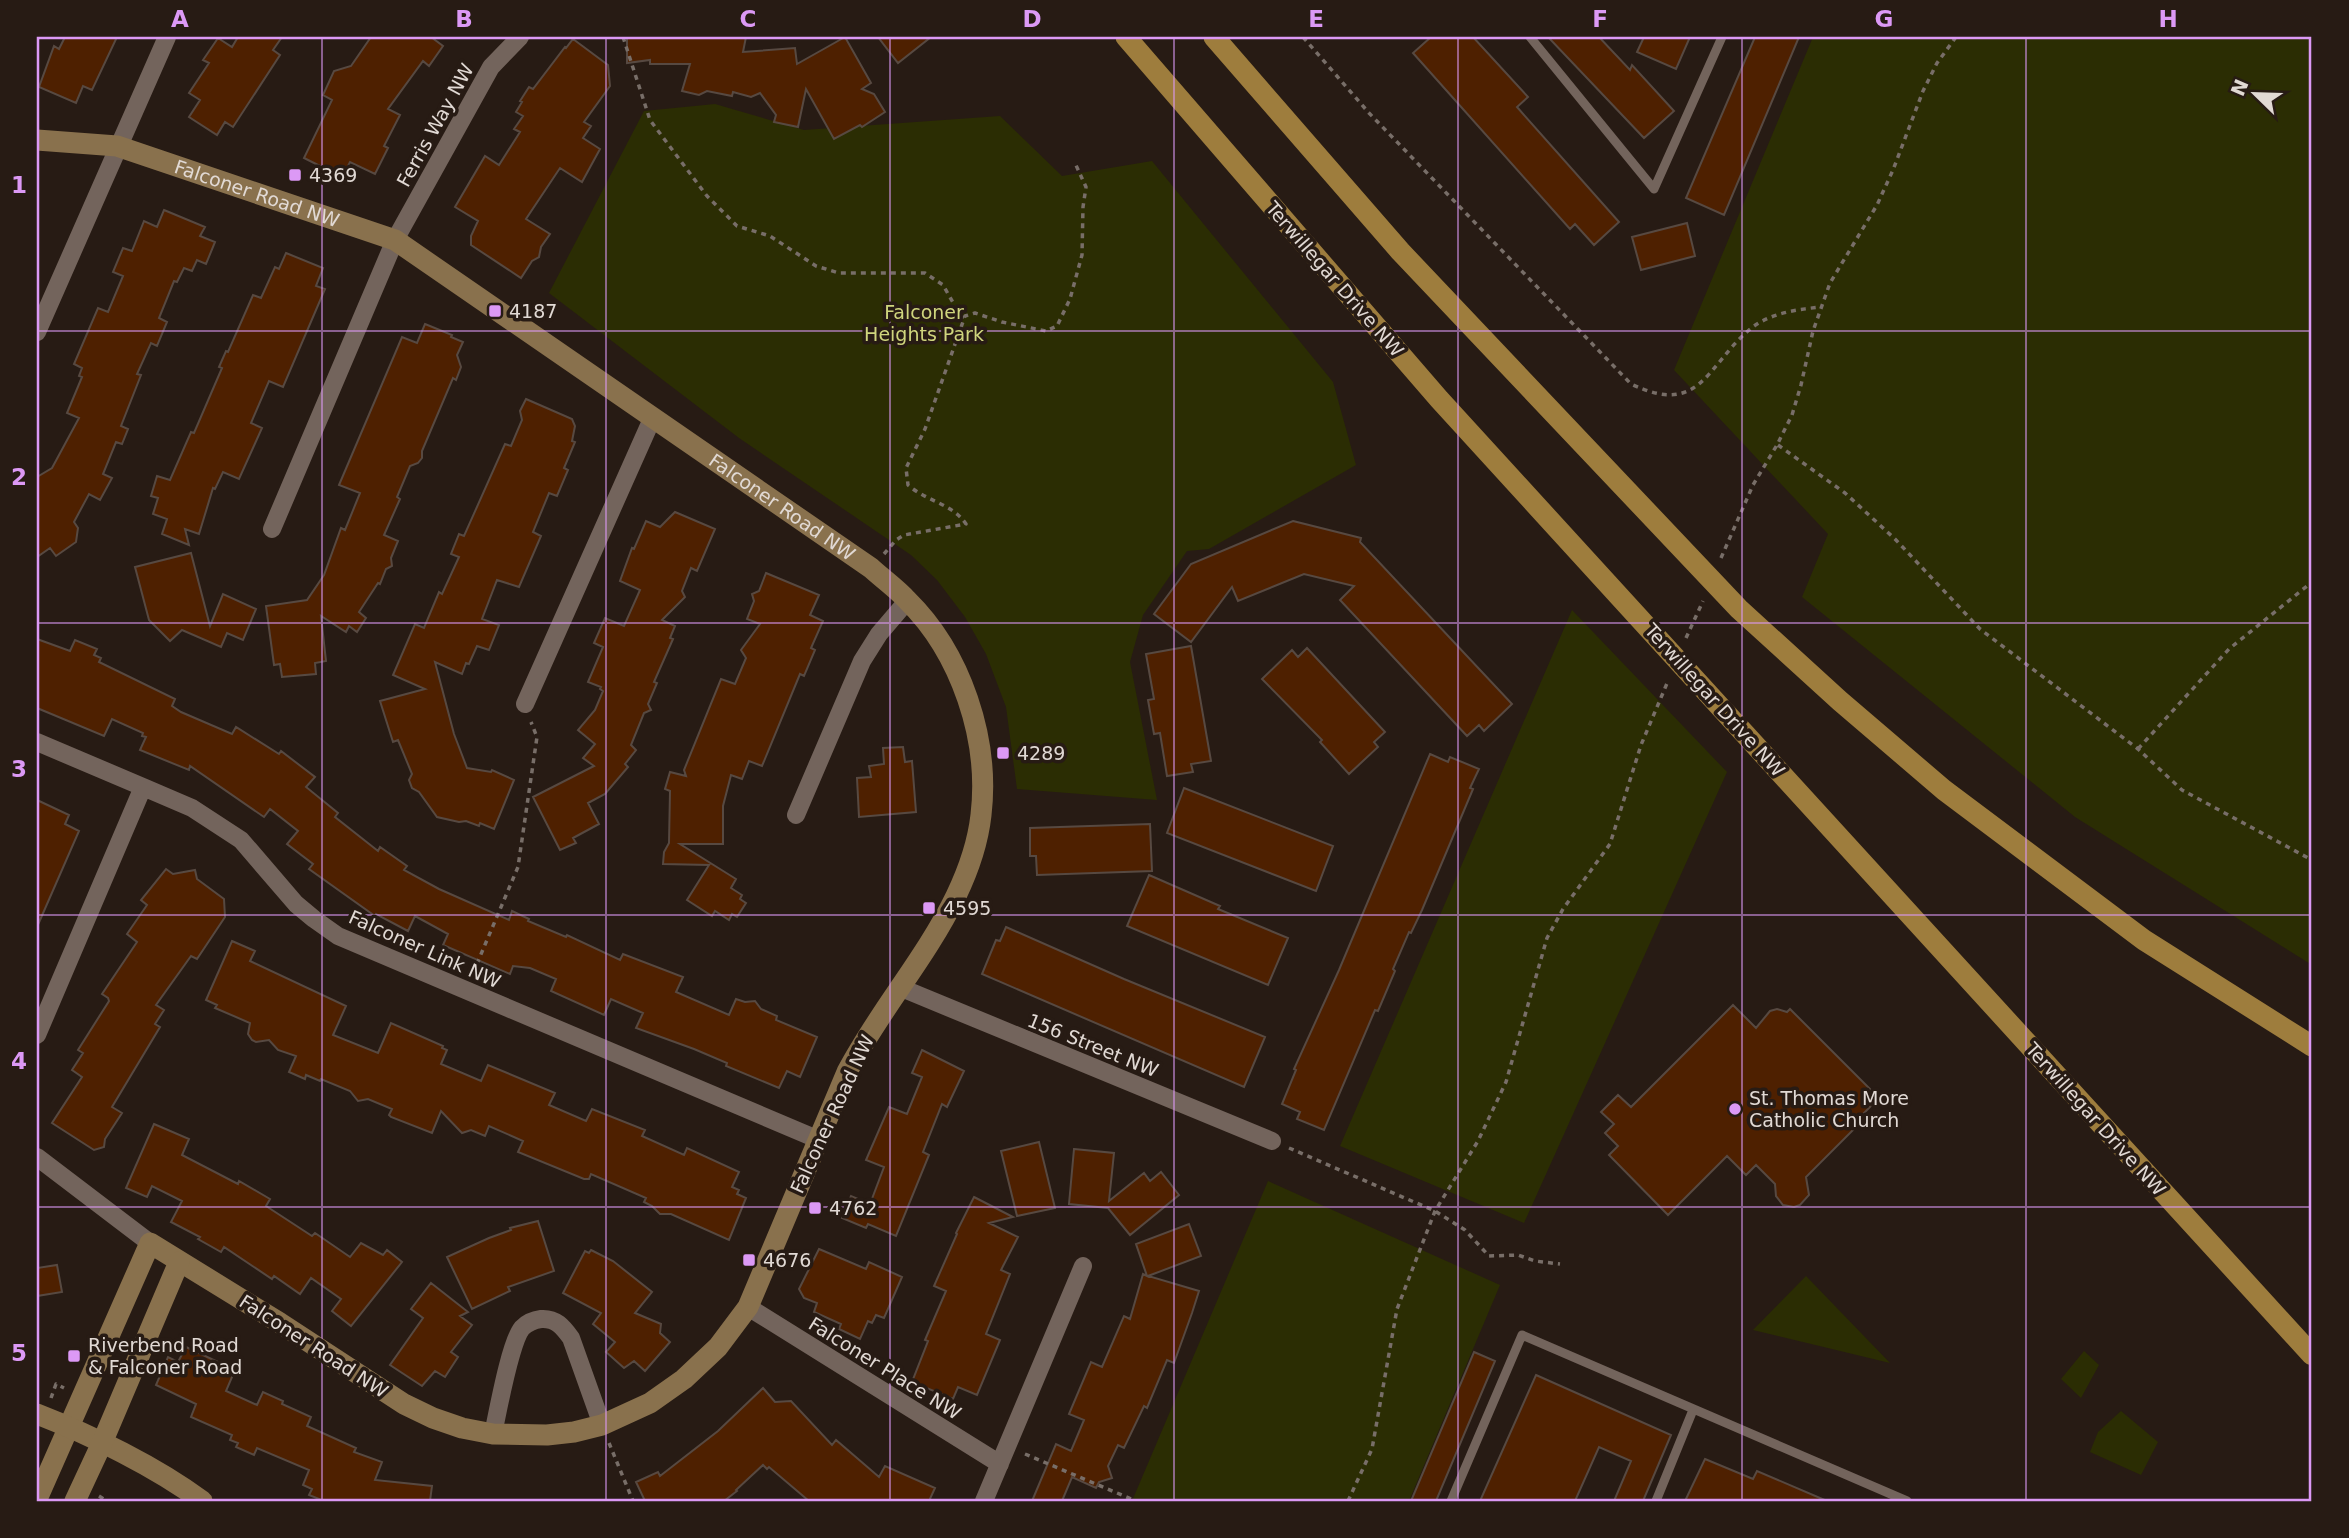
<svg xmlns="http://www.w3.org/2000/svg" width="2349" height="1538" font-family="'DejaVu Sans',sans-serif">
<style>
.green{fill:#2b2d03}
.building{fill:#4e2000;stroke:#574941;stroke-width:2}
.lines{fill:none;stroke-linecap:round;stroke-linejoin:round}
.path{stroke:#786e68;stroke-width:3.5;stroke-dasharray:5 5;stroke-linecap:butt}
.lane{stroke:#73645c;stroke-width:9}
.street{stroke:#73645c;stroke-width:18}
.secondary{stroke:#89714d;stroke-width:21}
.primary{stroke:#9e7d3d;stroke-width:21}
.grid{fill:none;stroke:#dc99f5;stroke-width:2;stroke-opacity:0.55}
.poi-dot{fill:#dc99f5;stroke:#271b14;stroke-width:2.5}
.labels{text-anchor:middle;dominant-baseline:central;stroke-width:7;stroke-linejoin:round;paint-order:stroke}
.street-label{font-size:19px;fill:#e1d9d4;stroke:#271b14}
.poi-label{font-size:19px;fill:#e1d9d4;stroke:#271b14;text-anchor:start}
.park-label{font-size:19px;fill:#cfd57d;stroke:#271b14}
.neatline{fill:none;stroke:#dc99f5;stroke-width:2.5}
.grid-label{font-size:23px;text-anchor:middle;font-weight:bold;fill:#dc99f5}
</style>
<rect width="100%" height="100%" fill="#271b14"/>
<path class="green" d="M1813 37H2312V965L2075 817 1802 597 1828 534 1674 370Z
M715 104 804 130 1000 116 1062 176 1152 161 1333 382 1356 465 1209 549 1187 551 1143 615 1130 662 1157 800 1017 789 1006 707 986 654 965 617 937 580 911 555 739 438 549 293 644 111Z
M1572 610 1727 772 1524 1223 1340 1146Z
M1268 1181 1500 1285 1409 1501H1132Z
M1806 1276 1890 1363 1753 1330Z
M2084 1351 2099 1365 2081 1398 2061 1379Z
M2121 1411 2158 1442 2141 1475 2090 1452 2098 1432Z"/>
<path class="building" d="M65 37H117L92 90 83 86 76 103 39 87 54 46 59 49Z
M238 37H282L273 50 280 55 233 127 225 122 217 135 189 117 200 100 189 93 209 63 203 60 218 38 232 47Z
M371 37H431L443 46 429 66 423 61 388 109 400 115 384 146 388 148 375 174 350 162 344 174 331 168 330 171 304 158 332 100 323 95 334 71 351 66Z
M627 37H746L743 52 795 48 797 64 845 37 871 83 862 89 874 94 885 112 862 127 860 125 834 139 806 89 798 127 774 122 776 115 760 93 751 97 733 92 732 96 707 91 699 95 682 91 690 64H650V60L627 63Z
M878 37H931L898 63Z
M1431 37H1473L1528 97 1517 107 1619 222 1594 245 1575 224 1570 229 1413 53Z
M1548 37H1599L1630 70 1632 65 1674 111 1644 138Z
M1644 37H1690L1676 69 1637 52Z
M1755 37H1799L1724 215 1686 198Z
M573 39 608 65 610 86 584 122 591 126 583 138 600 149 582 182 560 168 526 219 550 234 541 247 539 257 532 261 521 278 471 245V236L478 221 455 207 485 156 499 165 520 132 514 129 523 116 516 112 522 102 520 101 529 87 533 89 565 47 566 48Z
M164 210 205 227 200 236 215 242 206 264 197 260 192 271 184 268 177 282 174 281 159 318 167 322 157 346 151 343 137 374 141 375 121 426 128 429 122 444 116 442 103 474 112 478 100 500 89 494 74 522 78 528 76 542 56 556 50 548 37 557V477L52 468 79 418 67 413 82 377 79 376 82 368 74 364 98 308 108 312 123 276 113 272 123 248 132 251 144 221 157 227Z
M1687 223 1695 256 1641 270 1632 237Z
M286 253 323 268 316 286 325 289 283 387 269 381 251 423 262 428 239 479 223 472 215 489 213 488 199 534 185 529 189 545 162 534 167 519 153 514 158 498 151 496 157 476 170 480 191 432 194 433 222 368 219 367 226 351 228 352 253 295 261 298 275 267 279 269Z
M425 324 452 335 451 337 463 342 457 355 461 367 456 380 453 378 422 451V458L418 463 410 466 397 497 400 499 384 535 398 541 391 558 392 566 386 569 380 584 378 583 359 612 366 618 357 632 349 626 346 632 321 616 326 661 315 663 316 674 282 677 280 664 274 665 266 606 307 600 324 575 341 528 345 530 360 493 339 485 402 337 417 343Z
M526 399 572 419 575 426 572 441 575 442 564 468 568 470 557 496 549 493 533 532 541 536 519 587 497 580 482 619 499 625 489 650 477 646 469 664 466 663 462 674 435 662 454 734 467 768 491 772 492 770 514 780 494 829 480 823 479 826 466 821 459 822 437 817 419 792 412 788 409 780 412 774 398 740 393 742 380 701 425 689 393 675 415 624 424 628 439 592 442 594 459 557 451 554 459 534 464 536 505 444 511 446 522 420 520 411Z
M675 512 715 529 697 571 691 568 682 591 685 597 662 620 675 626 670 638 673 639 654 682 657 683 648 704 651 710 644 713 631 745 636 750 625 764 628 767 605 794 588 803 599 824 573 838 576 843 560 850 533 797 594 766 583 758 595 744 578 730 595 710 603 691 600 689 601 687 588 682 603 647 594 643 605 618 624 626 640 590 620 581 632 548 634 549 646 521 660 527Z
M1293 521 1361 538 1360 542 1512 704 1484 731 1479 725 1467 736 1340 600 1354 586 1304 574 1238 601 1232 587 1191 642 1154 614 1191 564Z
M191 553 210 626 223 594 256 609 243 640 227 633 221 647 182 630 170 641 149 620 135 567Z
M766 573 819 595 810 615 823 621 811 648 815 650 804 676 800 674 762 766 749 761 742 779 731 775 723 806V844H680L736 879 731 888 742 895 740 899 746 903 737 917 732 914 729 920 715 911 712 916 687 900 709 865 663 864 664 852 669 843 670 791 665 789 670 772 686 776 684 770 721 679 735 684 746 658 741 650 760 624 747 619 754 601 752 594 759 591Z
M37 639 70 651 75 640 97 649 94 655 101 658 99 662 175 699 172 706 181 712 232 734 236 727 279 754 281 751 315 777 306 787 338 813 335 817 378 851 380 847 407 866 404 870 439 889 509 920 512 911 529 919 528 921 566 937 567 935 620 960 623 954 683 977 676 992 729 1015 736 999 745 1002 755 1001 761 1009 777 1016 776 1020 817 1037 800 1077 787 1071 779 1088 726 1066 727 1063 694 1049 636 1028 643 1013 611 999 604 1015 551 991 556 979 530 968 513 966 510 974 443 945 448 934 415 916 408 931 376 914 375 916 309 869 313 864 287 844 298 831 270 809 264 817 190 766 189 770 140 750 146 737 142 736 143 733 112 719 104 736 37 708Z
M1191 646 1211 761 1191 764 1193 772 1167 776 1160 733 1154 734 1148 700 1154 699 1146 654Z
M1307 648 1385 732 1374 742 1378 747 1349 774 1320 742 1322 740 1262 679 1292 650 1298 657Z
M903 747 905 762 912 761 916 812 859 817 857 778 871 777 869 766 884 764 883 748Z
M1430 754 1448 762 1450 757 1479 769 1470 788 1473 789 1422 910 1411 933 1409 932 1393 969 1395 971 1378 1011 1375 1010 1324 1130 1297 1119 1300 1112 1282 1104 1296 1070 1294 1069 1339 970Z
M1184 788 1333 846 1316 891 1167 833Z
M37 800 69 815 65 824 79 831 37 927Z
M1150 824 1152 871 1037 875 1036 856H1030V828Z
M166 869 173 874 195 870 197 879 224 899 225 917 197 959 191 956 156 1005 164 1010 155 1024 160 1027 112 1107 122 1113 105 1139 104 1147 94 1150 52 1123 82 1077 72 1070 83 1053 78 1050 109 1001 108 998 102 994 137 942 127 934 147 905 141 900Z
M1149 875 1220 906 1218 909 1288 938 1268 985 1127 926Z
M1006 927 1124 979 1265 1037 1244 1087 982 974 996 940 1000 941Z
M232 941 255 951 250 961 346 1006 333 1035 378 1053 391 1023 443 1046 442 1048 447 1050 441 1064 481 1081 488 1065 555 1093 549 1105 586 1121 592 1109 645 1130 642 1136 684 1155 687 1148 739 1172 732 1187 739 1190 737 1194 746 1198 729 1240 671 1214H660L652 1206 644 1202 646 1198 591 1174 589 1179H584L518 1152 523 1141 489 1126 485 1136 471 1130 462 1133 441 1111 432 1133 391 1117 389 1115 392 1109 368 1099 358 1101 350 1091 321 1079 320 1081 306 1075 305 1079 289 1072 296 1056 278 1050 269 1040 256 1042 252 1040 248 1034 250 1023 215 1008 217 1005 206 1000Z
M1733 1005 1756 1028 1770 1011 1777 1009 1787 1012 1790 1009 1879 1098 1852 1125 1855 1128 1806 1177 1809 1195 1800 1205 1794 1207 1783 1205 1776 1196 1775 1184 1756 1165 1746 1175 1727 1156 1668 1215 1609 1155 1618 1146 1605 1133 1614 1124 1601 1112 1618 1095 1631 1107Z
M922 1050 964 1071 947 1107 942 1104 923 1152 929 1155 896 1236 868 1224 866 1228 842 1218 851 1196 870 1204 884 1167 866 1160 889 1107 907 1114 922 1077 912 1073Z
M154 1124 189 1139 182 1155 238 1184 239 1181 270 1199 266 1206 312 1236 315 1233 350 1257 361 1243 383 1255 387 1250 402 1262 351 1326 332 1311 341 1299 311 1278 300 1294 274 1276 272 1279 224 1247 221 1252 198 1239 200 1237 171 1222 182 1201 152 1186 147 1197 126 1188Z
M1039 1142 1055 1208 1017 1216 1001 1151Z
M1074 1149 1114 1153 1109 1201 1144 1173 1150 1181 1161 1172 1179 1195 1130 1235 1108 1208 1069 1204Z
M974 1197 1013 1217 989 1223 1018 1237 1001 1270 1010 1274 986 1334 1000 1340 977 1395 958 1387 953 1399 912 1382 928 1341 925 1340 946 1291 934 1286 957 1234 956 1233Z
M538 1221 554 1271 508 1287 510 1291 472 1309 447 1257 489 1238 511 1230 510 1228Z
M1189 1224 1201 1256 1148 1276 1199 1291 1192 1313 1174 1363 1167 1360 1147 1408 1144 1406 1124 1448 1118 1445 1108 1466 1112 1478 1099 1482 1096 1488 1072 1477 1062 1501H1032L1056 1444 1071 1451 1084 1420 1069 1414 1091 1362 1102 1367 1124 1316 1130 1319 1143 1274 1147 1276 1136 1244Z
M819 1249 866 1269 869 1262 902 1277 884 1318 876 1315 872 1323 868 1321 860 1339 839 1329 841 1324 814 1312 817 1303 804 1298 799 1289Z
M591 1250 613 1261 652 1292 635 1313 661 1324 660 1333 670 1342 645 1371 634 1361 624 1368 606 1352 615 1342 593 1324 601 1313 563 1293 585 1251 589 1253Z
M57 1265 62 1292 37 1296V1268Z
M431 1283 468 1312 460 1316 472 1325 451 1352 458 1357 445 1377 435 1371 422 1386 390 1365 423 1318 411 1309Z
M186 1347 235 1370 226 1391 257 1405 263 1392 283 1401 282 1404 311 1417 307 1426 356 1448 354 1452 382 1462 375 1480 432 1486 430 1501H324L309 1495 312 1489 303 1485 309 1470 257 1448 254 1455 236 1447 238 1443 230 1440 232 1435 191 1417 196 1404 156 1385 168 1357 178 1362Z
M1474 1352 1495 1361 1436 1501H1411Z
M1536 1375 1671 1435 1643 1501H1614L1631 1461 1599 1447 1575 1501H1480Z
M763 1388 775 1402 791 1401 832 1445 836 1440 879 1477 885 1466 935 1488 929 1501H809L769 1467 767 1469 763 1465 736 1490 737 1491 724 1501H645L636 1482 658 1472 660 1476 718 1431Z
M1705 1459 1753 1479 1757 1471 1827 1501H1685Z"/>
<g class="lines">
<path class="path" d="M623 37 650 120 707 196 737 226 770 236 816 266 839 273H925L943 285 963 320
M1303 37 1369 113 1631 384C1700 417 1706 367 1749 330 1769 313 1795 310 1820 307
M1778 445 1845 493 1895 539 1980 629 2138 749 2182 790 2312 860
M884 554 896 540 904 535 966 524C953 504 926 501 908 485L906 468 925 429 965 316 975 313 1002 322 1046 331 1057 326 1070 299 1082 255 1083 207 1086 187 1075 163
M1721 558 1753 485 1777 445 1792 415 1801 385 1813 331 1830 283 1877 205 1893 170 1923 91 1937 63 1956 37
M1686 638 1703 601
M2138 749 2229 649 2312 582
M473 973 518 867 537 737 531 722
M1289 1148 1435 1211 1465 1230 1489 1256 1518 1255 1535 1261 1560 1264
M51 1398 56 1384 64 1388
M609 1443 633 1501
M1025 1454 1136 1501
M99 1496 107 1501
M1348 1501 1372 1449 1397 1309 1435 1211 1478 1141 1506 1082 1547 938 1563 909 1610 844 1641 745 1668 681"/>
<path class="lane" d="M1530 37 1654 189 1722 37
M1451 1501 1522 1335 1907 1501
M1656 1501 1693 1410"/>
<path class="street" d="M37 332 167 37
M272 529 395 240 491 67 520 37
M525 704 652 419
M37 742 143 787
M796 815 862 661 879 634 908 600
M899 987 1272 1141
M37 1035 143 787 192 808 241 840 296 904 314 919 338 936 817 1139
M37 1157 150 1243
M748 1307 1000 1464
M493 1434C498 1411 510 1343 522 1328 528 1322 533 1320 541 1319 556 1318 563 1327 571 1338L602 1425
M984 1501 1083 1266"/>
<g class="secondary">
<path id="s1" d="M37 140 117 146 395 240 871 568C883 579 896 588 907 600 961 653 990 739 981 815 978 842 968 871 956 896 926 958 879 1011 847 1072L748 1307 718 1347 684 1379 650 1403 602 1425 574 1432 547 1435 493 1434 462 1428 433 1418 404 1404 280 1323 150 1243 37 1499"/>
<path d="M37 1414C91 1435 156 1467 202 1501"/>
<path d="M75 1501 102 1443 179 1262"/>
</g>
<path class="primary" d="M1126 37 1439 399 2312 1355
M1214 37 1400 251 1739 609 1840 701 1944 790 2144 940 2312 1046"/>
</g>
<path class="grid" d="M322 37V1501M606 37V1501M890 37V1501M1174 37V1501M1458 37V1501M1742 37V1501M2026 37V1501M37 331H2312M37 623H2312M37 915H2312M37 1207H2312"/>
<g class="poi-dot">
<rect x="288" y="168" width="14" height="14" rx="3.5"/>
<rect x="488" y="304" width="14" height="14" rx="3.5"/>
<rect x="996" y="746" width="14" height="14" rx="3.5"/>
<rect x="922" y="901" width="14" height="14" rx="3.5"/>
<circle cx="1735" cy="1109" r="7"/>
<rect x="808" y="1201" width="14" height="14" rx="3.5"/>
<rect x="742" y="1253" width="14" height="14" rx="3.5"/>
<rect x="67" y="1349" width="14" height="14" rx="3.5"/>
</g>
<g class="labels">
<g class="street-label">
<text transform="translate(435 125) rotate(-61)">Ferris Way NW</text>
<text stroke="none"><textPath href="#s1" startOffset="228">Falconer Road NW</textPath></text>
<text transform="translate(1335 279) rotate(49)">Terwillegar Drive NW</text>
<text stroke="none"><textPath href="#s1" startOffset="844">Falconer Road NW</textPath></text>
<text transform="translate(1715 700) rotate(48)">Terwillegar Drive NW</text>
<text transform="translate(425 949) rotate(24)">Falconer Link NW</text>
<text transform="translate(1093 1045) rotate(22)">156 Street NW</text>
<text transform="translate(832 1114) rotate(-65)">Falconer Road NW</text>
<text transform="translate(2096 1119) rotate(48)">Terwillegar Drive NW</text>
<text transform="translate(314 1346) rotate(33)">Falconer Road NW</text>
<text transform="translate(885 1368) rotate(32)">Falconer Place NW</text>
</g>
<g class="poi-label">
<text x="309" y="175">4369</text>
<text x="509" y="311">4187</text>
<text x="1017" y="753">4289</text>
<text x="943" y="908">4595</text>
<text x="1749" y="1098">St. Thomas More<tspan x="1749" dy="22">Catholic Church</tspan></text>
<text x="829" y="1208">4762</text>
<text x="763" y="1260">4676</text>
<text x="88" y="1345">Riverbend Road<tspan x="88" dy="22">&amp; Falconer Road</tspan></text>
</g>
<g class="park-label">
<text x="924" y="312">Falconer<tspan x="924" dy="22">Heights Park</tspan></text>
</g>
</g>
<rect width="2349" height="1538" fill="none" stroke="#271b14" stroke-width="77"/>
<g transform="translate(2255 94) rotate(293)" stroke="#271b14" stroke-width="5" paint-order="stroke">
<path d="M0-5L12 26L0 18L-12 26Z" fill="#e1d9d4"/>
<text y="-10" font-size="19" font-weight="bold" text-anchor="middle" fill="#e1d9d4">N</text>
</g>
<rect x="38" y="38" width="2272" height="1462" class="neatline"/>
<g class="grid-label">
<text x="180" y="27">A</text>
<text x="464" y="27">B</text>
<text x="748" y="27">C</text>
<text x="1032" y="27">D</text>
<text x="1316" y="27">E</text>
<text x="1600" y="27">F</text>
<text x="1884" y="27">G</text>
<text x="2168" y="27">H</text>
<text x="19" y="193">1</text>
<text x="19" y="485">2</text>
<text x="19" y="777">3</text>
<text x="19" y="1069">4</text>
<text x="19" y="1361">5</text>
</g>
</svg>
